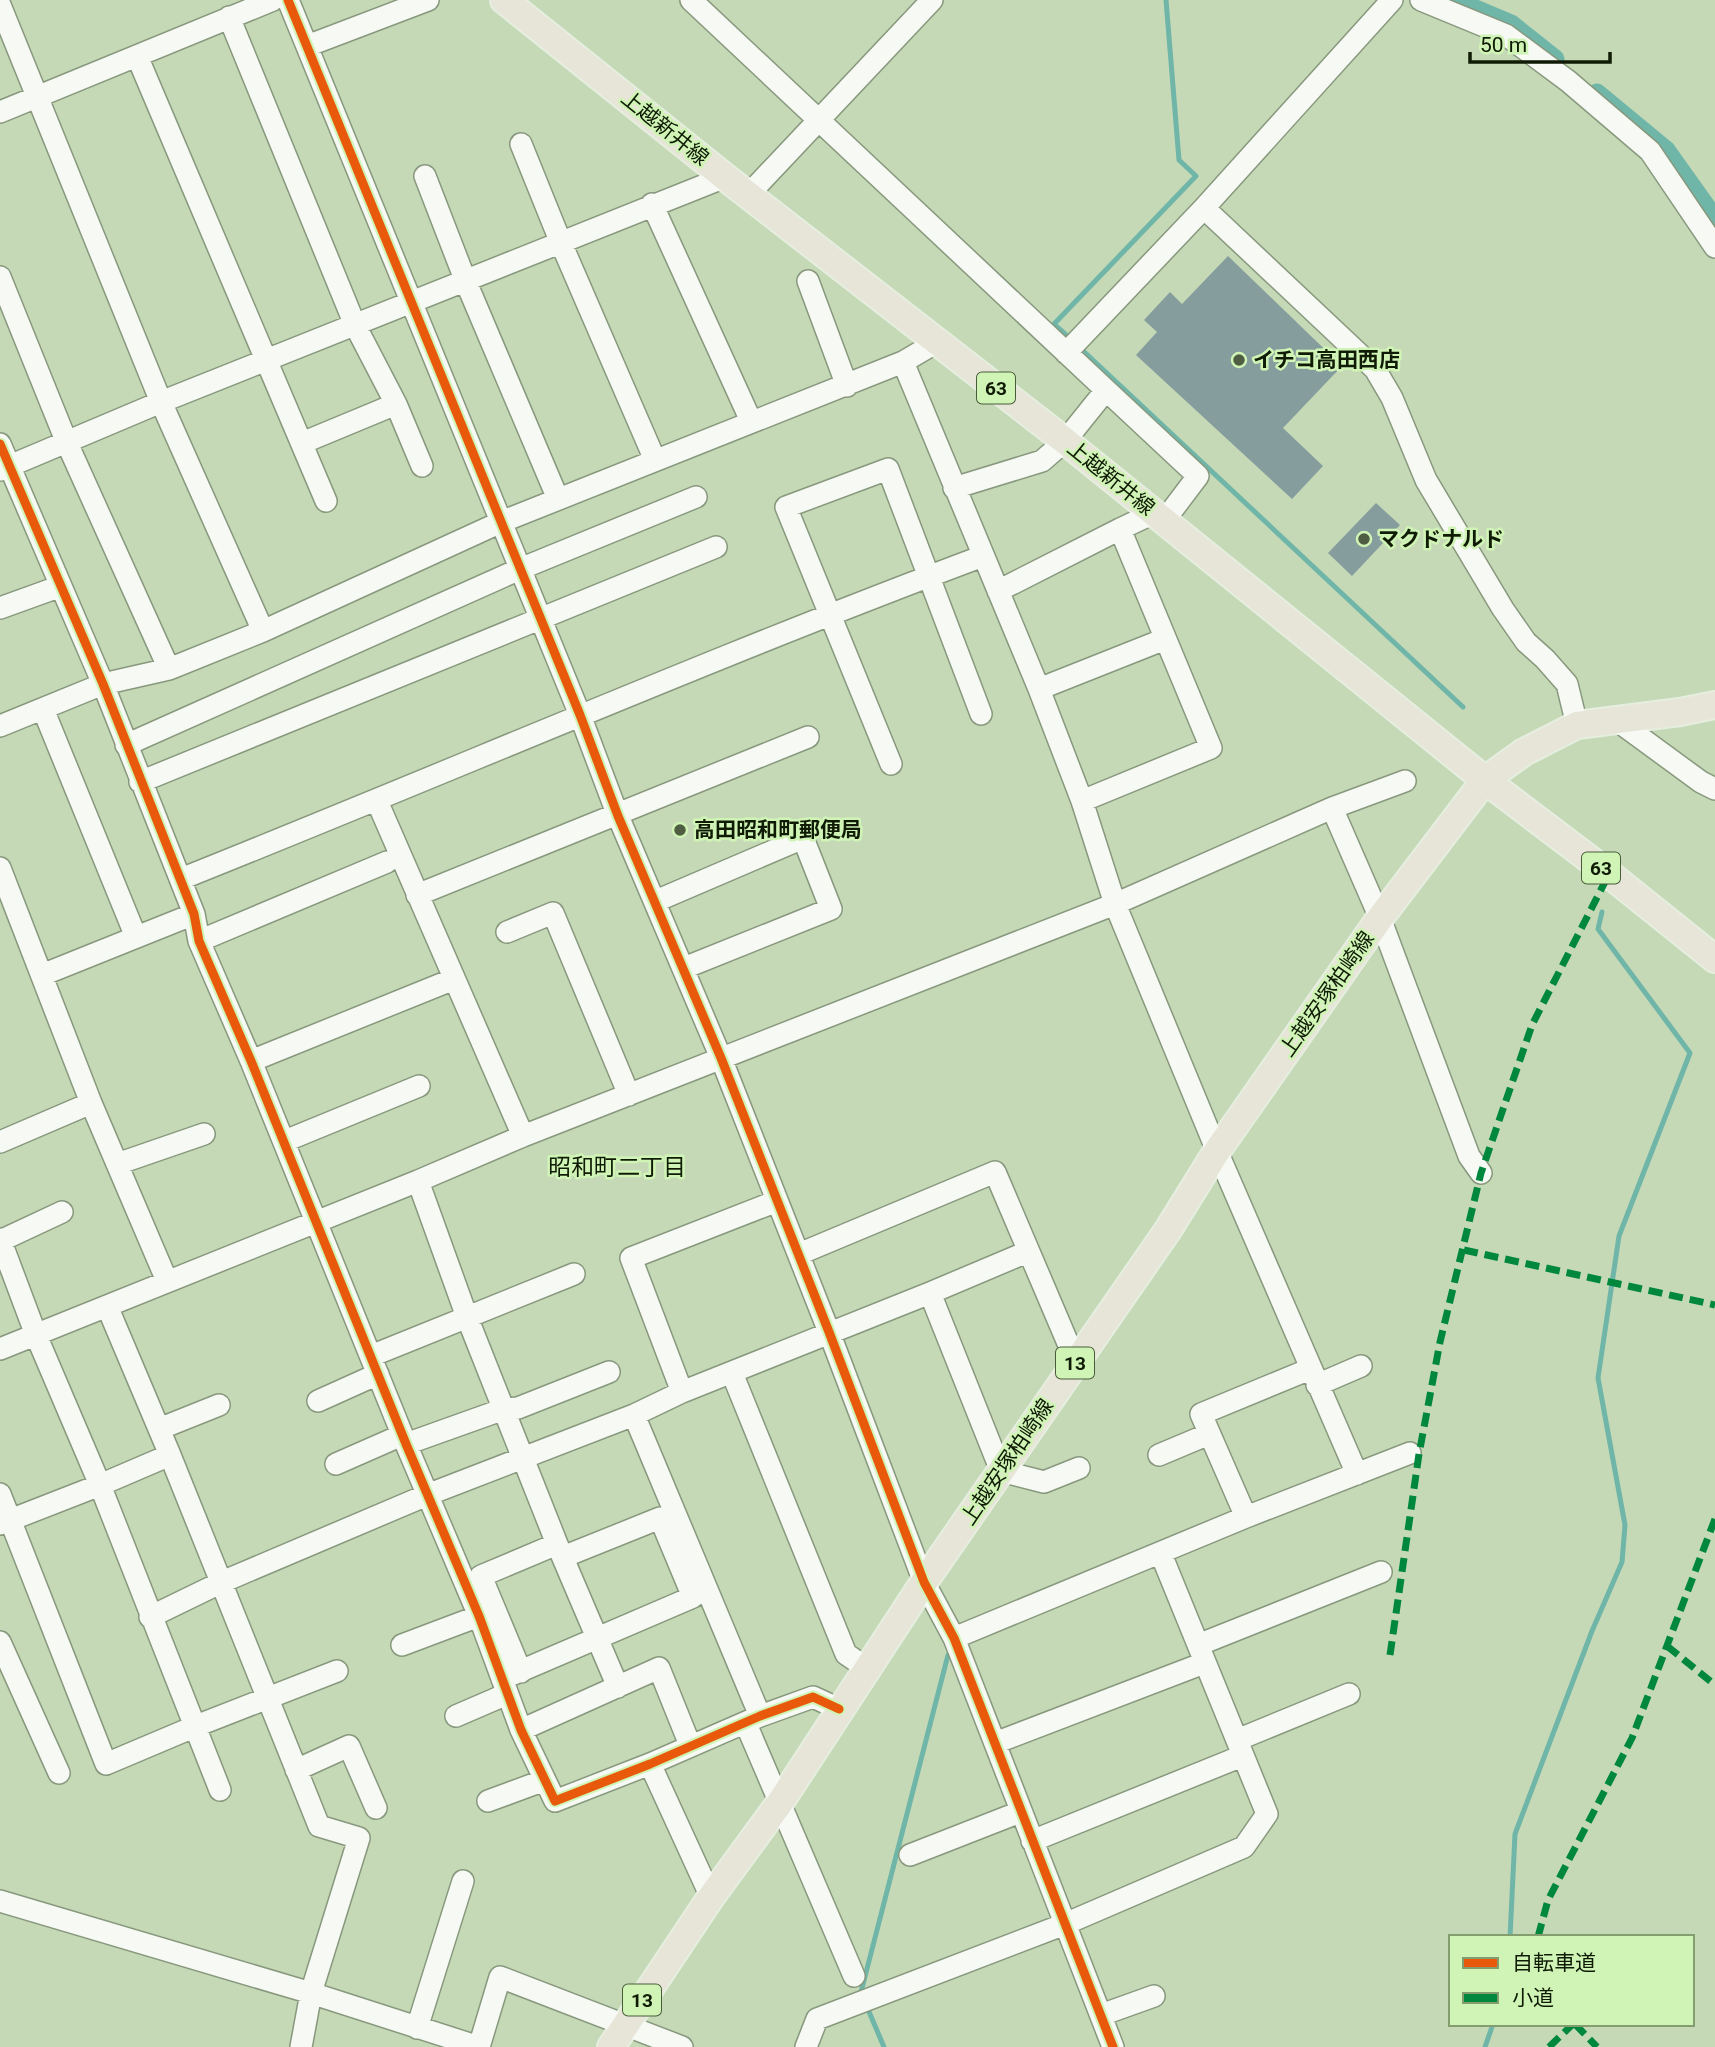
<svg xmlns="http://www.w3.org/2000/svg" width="1715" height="2047" font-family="Roboto,'Noto Sans JP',sans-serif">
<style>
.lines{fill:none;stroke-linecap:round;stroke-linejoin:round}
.stream{stroke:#6fb5a8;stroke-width:5}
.canal{stroke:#6fb5a8;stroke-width:19}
.building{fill:#859d9d}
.minor-casing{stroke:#88987d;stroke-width:24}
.major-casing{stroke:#e5eedf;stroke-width:30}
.minor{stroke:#f6f9f4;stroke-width:21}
.major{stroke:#e7e5d8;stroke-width:26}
.quiet{stroke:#00873e;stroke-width:7;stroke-dasharray:14 7;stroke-linecap:butt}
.cycleway-casing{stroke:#d0f4b6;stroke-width:13}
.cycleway{stroke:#e8590c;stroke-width:9}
.poi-dot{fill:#4f5e43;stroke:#d0f4b6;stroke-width:2.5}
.labels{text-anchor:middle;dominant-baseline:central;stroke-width:5;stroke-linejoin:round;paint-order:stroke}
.shield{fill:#d0f4b6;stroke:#495c3a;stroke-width:2}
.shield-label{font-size:19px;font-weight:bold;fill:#0f1b05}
.street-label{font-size:21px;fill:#0f1b05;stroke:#d0f4b6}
.poi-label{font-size:21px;font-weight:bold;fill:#0f1b05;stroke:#d0f4b6;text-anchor:start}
.neighbourhood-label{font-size:23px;fill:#0f1b05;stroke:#d0f4b6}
</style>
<rect width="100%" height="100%" fill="#c5d9b7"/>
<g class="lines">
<path class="stream" d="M1072 340 1054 324 1196 176 1179 160 1166 0
M1079 347 1463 707
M1510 1937 1515 1834 1592 1631 1622 1562 1625 1525 1598 1378 1619 1236 1690 1053 1598 929 1602 912
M864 1998 861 1992 948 1655
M867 2007 884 2047
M1485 2047 1493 2024"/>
<path class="canal" d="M1454 0 1511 24 1555 59
M1597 93 1666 150 1715 219"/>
</g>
<path class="building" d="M1228 256 1342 366 1283 428 1323 466 1292 499 1136 355 1157 332 1144 320 1170 292 1182 304Z
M1376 503 1400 525 1352 576 1328 553Z"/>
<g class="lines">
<g class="minor-casing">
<path id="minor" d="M288 0 580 715 618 816 721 1058 829 1332 924 1582 954 1638 1113 2047
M691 0 1106 390 1065 441 1042 461 954 488
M1421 0 1506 35 1568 81 1650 151 1715 247
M0 5 161 402 263 631 169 669 103 684 0 726
M229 17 355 325 396 404 422 466
M307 46 428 0
M137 56 326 501
M0 112 273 0
M521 144 561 243 655 460
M425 176 466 282 558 499
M749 194 932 0
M652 204 751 421
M1204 208 1375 369 1392 398 1426 480 1503 609 1526 642 1545 659 1567 684 1577 725
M0 277 67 443 169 669
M808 281 847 386
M937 342 903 362 1039 689 1082 801 1115 904 1217 1151 1357 1474
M1066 353 1204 208 1392 0
M1106 390 1198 476 1164 521
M302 443 396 404
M0 444 103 684 194 914 199 941 251 1061 406 1444 479 1616 521 1730 555 1801 650 1764 760 1716 813 1697 839 1709
M0 470 161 402 725 177
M998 591 1120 529
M0 608 61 586
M263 631 501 522 903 362
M1039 689 1165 639
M43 709 136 937
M1615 719 1701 782 1715 789
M126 745 520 569 696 497
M891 764 786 507 888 469 981 714
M140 782 716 547
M377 801 523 1136
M1082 801 1211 748 1120 529 1154 513
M1332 808 1380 918 1469 1156 1481 1173
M0 868 91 1103 167 1281
M181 879C449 772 713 657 983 556
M417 895 808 737
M656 901 803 838 831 909 684 968
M507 932 553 913 629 1095
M199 941 387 862
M42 975 194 914
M251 1061 454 979
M285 1141 419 1086
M0 1142 91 1103
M117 1164 204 1134
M418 1181 467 1317 557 1544 618 1687
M0 1239 36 1335 100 1485 220 1790
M0 1241 62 1212
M799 1254 995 1172 1076 1362
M930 1293 1001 1471 1044 1482 1079 1468
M107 1306 170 1455 319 1826 359 1838 311 1993 301 2047
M0 1349 418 1181 523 1136 1115 904 1332 808 1405 781
M371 1356 574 1274
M732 1373 846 1654 868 1669
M1317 1385 1361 1366
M682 1392 631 1258 777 1201
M318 1401 378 1374
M634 1415 760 1716
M159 1429 219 1405
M406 1444 504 1409 518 1408 609 1372
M1159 1455 1209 1434
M336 1464 402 1435
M0 1494 106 1764 196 1726 337 1671
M1246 1517 1201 1414 1310 1369
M0 1524 100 1485 170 1455
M150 1617 222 1582 427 1495 634 1415 682 1392 930 1293 1027 1252
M954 1638 1246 1517 1410 1453
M0 1642 59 1773
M402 1645 479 1616
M1198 1645 1381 1572
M521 1672 481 1576 557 1544
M502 1679 693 1597 660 1518 563 1557
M456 1716 507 1694
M746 1724 854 1976
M521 1730 659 1668 690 1745
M1237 1740 1349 1694
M995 1743 1204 1663
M650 1764 711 1897
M296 1770 349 1746 376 1808
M488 1801 545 1780
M1032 1841 1242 1756
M910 1855 1020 1812
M0 1901 311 1993 479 2047 500 1977 682 2047
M1101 2015 1154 1996
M417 2028 463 1881
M806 2047 817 2019 1065 1924 1244 1847 1267 1814 1161 1554"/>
</g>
<g class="major-casing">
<path id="major" d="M504 0 725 177 1065 441 1485 780 1609 874 1715 959
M611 2047 711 1897 779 1804 924 1582 1168 1230 1217 1151 1380 918 1485 780 1524 752 1577 725 1680 712 1715 705"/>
</g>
<use href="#minor" class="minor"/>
<use href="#major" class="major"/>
<path class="quiet" d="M1464 1250 1715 1305
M1667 1646 1715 1685
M1390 1655 1419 1454 1440 1342 1481 1173 1532 1025 1609 874
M1538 1937 1548 1900 1632 1738 1715 1519
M1575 2024 1597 2047
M1549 2047 1573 2024"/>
<g class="cycleway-casing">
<path id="cycleway" d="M288 0 580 715 618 816 721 1058 829 1332 924 1582 954 1638 1113 2047
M0 444 103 684 194 914 199 941 251 1061 406 1444 479 1616 521 1730 555 1801 650 1764 760 1716 813 1697 839 1709"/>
</g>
<use href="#cycleway" class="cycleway"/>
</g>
<g class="poi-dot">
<circle cx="1239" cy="360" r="7"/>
<circle cx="1364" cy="539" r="7"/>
<circle cx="680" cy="830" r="7"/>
</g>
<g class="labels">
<g class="shield">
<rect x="977" y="372.5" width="38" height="31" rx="5"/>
<rect x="1582" y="852.5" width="38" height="31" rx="5"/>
<rect x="1056" y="1347.5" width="38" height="31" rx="5"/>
<rect x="623" y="1984.5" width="38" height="31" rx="5"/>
</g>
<g class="shield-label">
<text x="996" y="388">63</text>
<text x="1601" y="868">63</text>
<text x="1075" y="1363">13</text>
<text x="642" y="2000">13</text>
</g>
<g class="street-label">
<text transform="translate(665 128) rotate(39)">上越新井線</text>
<text transform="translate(1111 478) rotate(39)">上越新井線</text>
<text transform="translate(1327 994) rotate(-55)">上越安塚柏崎線</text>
<text transform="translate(1007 1462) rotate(-56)">上越安塚柏崎線</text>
</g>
<g class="poi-label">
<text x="1253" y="360">イチコ高田西店</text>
<text x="1378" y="539">マクドナルド</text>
<text x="694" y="830">高田昭和町郵便局</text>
</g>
<g class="neighbourhood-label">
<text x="617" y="1167">昭和町二丁目</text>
</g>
</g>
<rect x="1449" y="1935" width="245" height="91" fill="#d0f4b6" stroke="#839d6f" stroke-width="2"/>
<rect x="1463" y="1958" width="35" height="10" fill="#e8590c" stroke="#839d6f" stroke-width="2"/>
<text x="1512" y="1970" font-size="21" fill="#0f1b05">自転車道</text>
<rect x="1463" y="1993" width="35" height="10" fill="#00873e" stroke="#839d6f" stroke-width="2"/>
<text x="1512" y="2005" font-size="21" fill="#0f1b05">小道</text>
<path d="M1470 52v10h140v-10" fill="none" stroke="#0f1b05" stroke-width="3.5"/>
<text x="1480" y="52" font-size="21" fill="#0f1b05" stroke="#d0f4b6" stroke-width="5" paint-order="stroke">50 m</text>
</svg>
